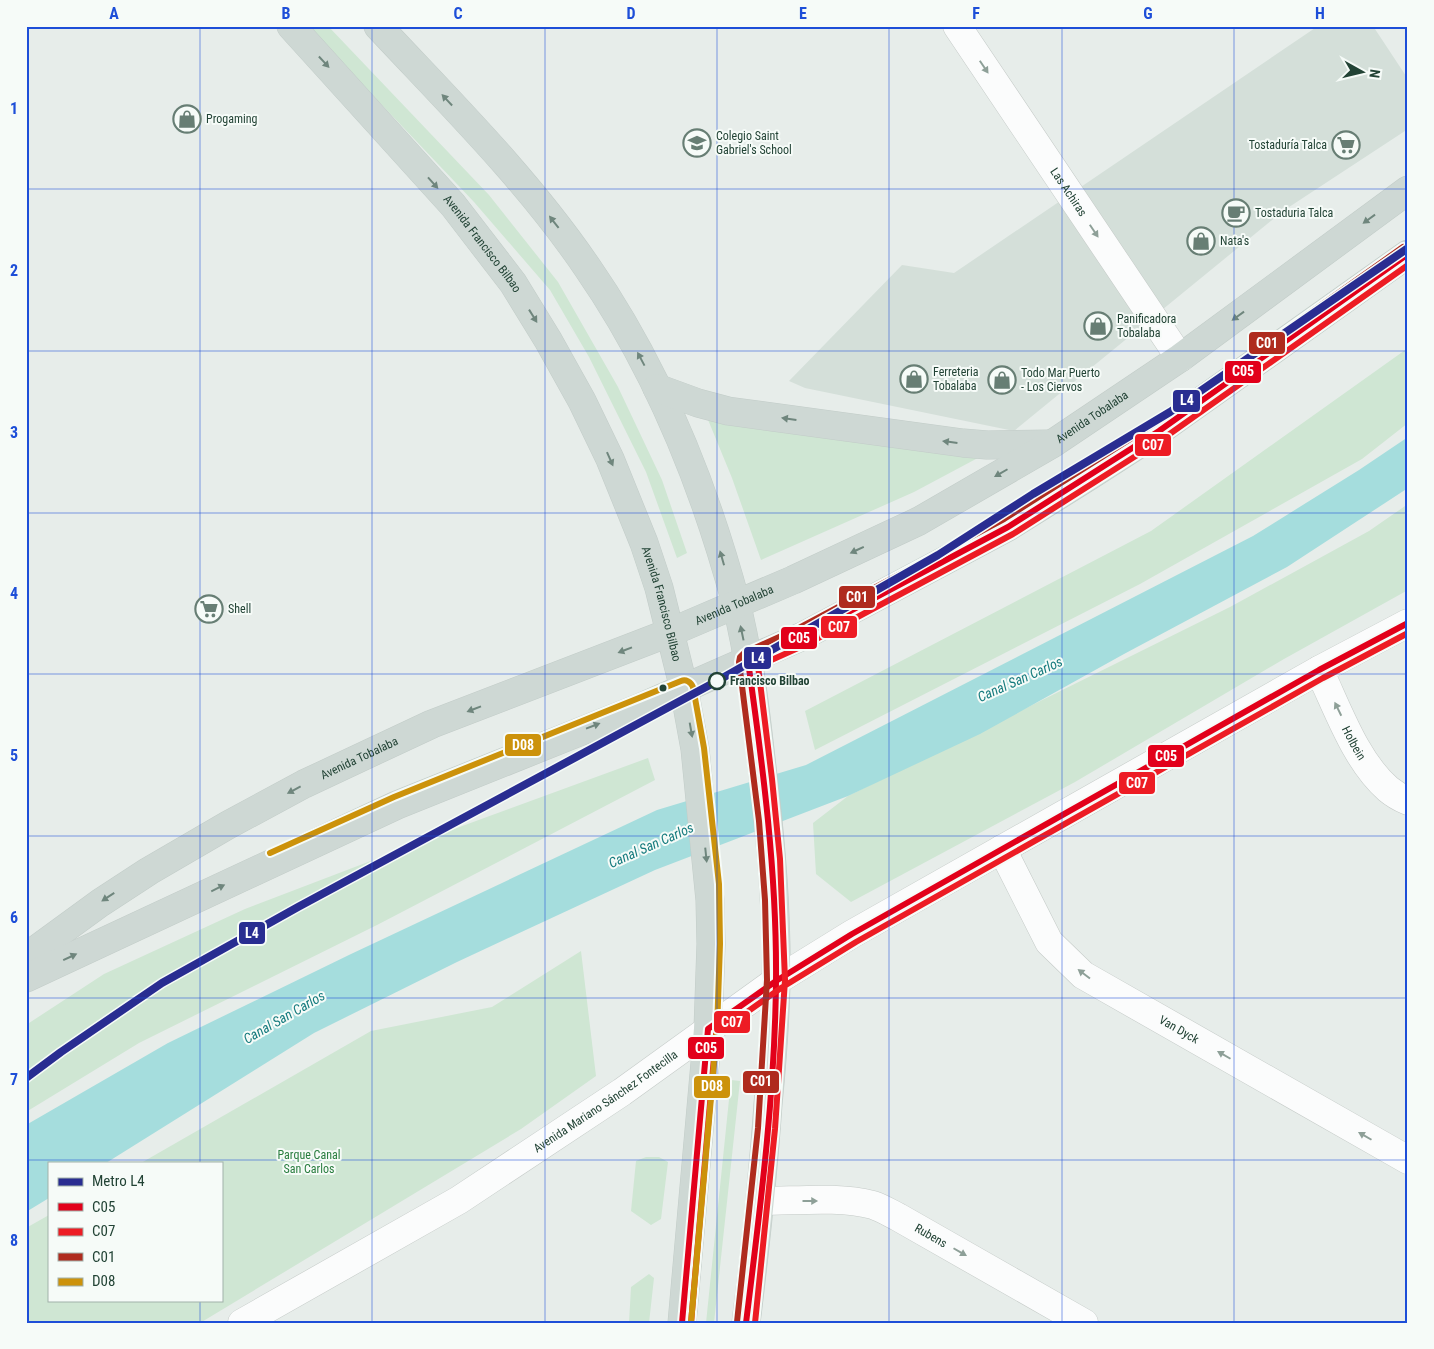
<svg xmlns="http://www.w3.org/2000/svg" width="1434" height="1349" font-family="'Roboto Condensed',sans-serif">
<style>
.built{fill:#d4dfd9}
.green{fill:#cfe6d3}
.water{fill:#a5dddd}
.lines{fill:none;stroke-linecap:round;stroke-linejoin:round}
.minor-casing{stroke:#c4cac7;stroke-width:29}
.major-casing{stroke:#c2ccc8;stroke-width:29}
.minor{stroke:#fbfcfc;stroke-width:28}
.major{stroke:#ced8d4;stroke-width:28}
.bus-1-casing{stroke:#f6fbf8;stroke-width:10}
.bus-2-casing{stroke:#f6fbf8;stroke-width:10}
.bus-3-casing{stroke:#f6fbf8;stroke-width:10}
.bus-4-casing{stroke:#f6fbf8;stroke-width:10}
.bus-1{stroke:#e2001a;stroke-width:6}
.bus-2{stroke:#ed1c24;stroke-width:6}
.bus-3{stroke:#af2b1e;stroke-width:6}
.bus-4{stroke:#cc920b;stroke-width:6}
.metro-1-casing{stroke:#f6fbf8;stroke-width:11}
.metro-1{stroke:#292d91;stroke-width:8}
.oneway{fill:#6f867d}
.oneway2{fill:#8ea098}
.grid{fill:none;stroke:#1d4ed8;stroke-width:1;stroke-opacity:0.55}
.stop-dot{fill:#f6fbf8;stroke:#224335;stroke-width:2.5}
.bus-dot{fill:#224335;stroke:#f6fbf8;stroke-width:2}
.labels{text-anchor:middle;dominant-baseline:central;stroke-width:4;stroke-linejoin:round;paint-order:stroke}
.poi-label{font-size:12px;fill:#224335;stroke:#f6fbf8;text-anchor:start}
.street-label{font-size:12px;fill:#224335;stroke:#f6fbf8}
.stop-label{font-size:12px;font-weight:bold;fill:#224335;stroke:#f6fbf8;text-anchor:start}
.park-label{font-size:12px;fill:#287d3e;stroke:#f6fbf8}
.water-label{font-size:14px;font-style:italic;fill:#167b7e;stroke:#f6fbf8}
.line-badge{stroke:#f6fbf8;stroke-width:2}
.badge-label{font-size:14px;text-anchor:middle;font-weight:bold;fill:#fff}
.neatline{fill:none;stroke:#1d4ed8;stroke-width:2}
.grid-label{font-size:16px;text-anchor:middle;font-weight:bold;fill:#1d4ed8}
</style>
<rect width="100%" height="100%" fill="#e7edea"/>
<path class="built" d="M1318 26H1373L1408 79V129L1283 211 1014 431 805 388 789 381 902 265 954 273Z"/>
<path class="green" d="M307 26H328L489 195 558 282 618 387 662 480 687 553 677 558 646 472 589 357 550 290 474 202Z
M1408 348V423L1362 459 1140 584 815 750 805 711 1151 531Z
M704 410 1004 444 914 492 761 560 732 478Z
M1408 504V590L1284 659 1075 782 851 902 816 874 813 823 848 796 1230 607 1369 531Z
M648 758 655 780 377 925 139 1043 26 1112V1025L104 974 245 909 465 825Z
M581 951 596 1076 521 1129 200 1323H26V1228L49 1215V1300H221V1163H141L371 1031 492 1007Z
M731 1080 740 1081 714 1323H706Z
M646 1157H659L668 1162 661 1219 651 1225 631 1211 636 1161Z
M649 1274 654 1278 649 1323H629L631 1287Z"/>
<path class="water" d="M1408 437V488L1287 567 1124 654 980 734 848 796 655 870 457 962 314 1033 106 1163H49V1198L26 1212V1125L168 1043 351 954 657 810 806 765 1253 536 1359 470Z"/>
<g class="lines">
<g class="minor-casing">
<g id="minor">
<path id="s1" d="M957 26 1180 358"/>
<path id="s2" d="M1319 670C1338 709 1355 760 1388 789 1394 794 1401 798 1408 801"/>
<path id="s3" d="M1002 849 1049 942 1083 975 1408 1160"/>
<path id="s4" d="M761 1201C797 1201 838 1196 873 1205 882 1208 890 1213 898 1217L1084 1323"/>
<path id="s5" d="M242 1323 459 1200 622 1092 776 981 852 934 1319 670 1408 623"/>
</g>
</g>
<g class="major-casing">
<g id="major">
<path id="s6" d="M291 26 453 205 513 283 548 340 582 401 610 459 644 543 659 588 684 689 695 749 710 900 711 944 708 1029 682 1323"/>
<path d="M378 26C450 103 527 179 587 267 657 368 704 484 736 603 751 662 757 724 764 785 772 851 777 917 776 983 775 1024 772 1064 768 1104 763 1177 755 1250 746 1323"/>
<path d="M657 388 698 403 728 411 963 443 987 445 1050 444"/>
<path id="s7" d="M26 957 100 903 149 871 228 825 304 784 432 724 671 632 793 580 919 521 1052 444 1180 358 1408 190"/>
<path d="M26 978 397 805 639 708 803 636 1008 527 1091 475 1159 431 1408 254"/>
</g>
</g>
<use href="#minor" class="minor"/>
<use href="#major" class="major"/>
<g class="bus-1-casing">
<path id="bus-1" d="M682 1323 708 1029 776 981 852 934 1319 670 1408 623
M746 1323C760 1210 775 1095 776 981 777 874 763 767 748 661L803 636 1008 527 1159 431 1408 254"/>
</g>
<g class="bus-2-casing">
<path id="bus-2" d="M691 1323 716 1034 781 988 856 942 1323 678 1408 633
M755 1323 775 1129 785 980 780 859 772 779 758 666 807 644 1013 534 1164 438 1408 265"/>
</g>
<g class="bus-3-casing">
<path id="bus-3" d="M737 1322 758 1128 767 980 765 900 759 821 739 662 740 657 744 653 799 628 1004 519 1154 424 1403 247"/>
</g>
<g class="bus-4-casing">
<path id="bus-4" d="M270 853 394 797 681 681C686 679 691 682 693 687L704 748 719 884 720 944 717 1030 691 1323"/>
</g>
<use href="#bus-1" class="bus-1"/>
<use href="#bus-2" class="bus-2"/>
<use href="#bus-3" class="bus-3"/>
<use href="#bus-4" class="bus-4"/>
<g class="metro-1-casing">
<path id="metro-1" d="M26 1078 61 1052 162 983 298 907 719 680 938 555 1033 494 1170 412 1408 248"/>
</g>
<use href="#metro-1" class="metro-1"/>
</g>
<defs><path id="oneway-solid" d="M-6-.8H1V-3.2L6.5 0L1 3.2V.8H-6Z" transform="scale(1.25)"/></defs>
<g class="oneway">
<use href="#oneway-solid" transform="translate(324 62) rotate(47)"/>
<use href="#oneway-solid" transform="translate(447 100) rotate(-133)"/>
<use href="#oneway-solid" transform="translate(433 183) rotate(48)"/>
<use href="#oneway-solid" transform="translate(1369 219) rotate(144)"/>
<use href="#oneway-solid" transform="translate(554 222) rotate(-128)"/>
<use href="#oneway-solid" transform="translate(533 316) rotate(58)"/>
<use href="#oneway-solid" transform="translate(1238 316) rotate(144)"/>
<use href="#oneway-solid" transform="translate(641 359) rotate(-118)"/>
<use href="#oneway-solid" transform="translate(789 419) rotate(-172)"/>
<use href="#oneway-solid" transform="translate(950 442) rotate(-173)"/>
<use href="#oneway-solid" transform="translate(610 459) rotate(66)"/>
<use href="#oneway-solid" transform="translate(1001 473) rotate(150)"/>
<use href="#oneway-solid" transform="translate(857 550) rotate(155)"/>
<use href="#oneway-solid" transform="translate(722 558) rotate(-106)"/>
<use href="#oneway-solid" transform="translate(742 633) rotate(-102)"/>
<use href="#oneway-solid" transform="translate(625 650) rotate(159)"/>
<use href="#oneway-solid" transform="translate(474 709) rotate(159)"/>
<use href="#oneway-solid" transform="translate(593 726) rotate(-21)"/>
<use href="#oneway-solid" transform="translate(691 730) rotate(80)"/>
<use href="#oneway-solid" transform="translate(294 790) rotate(152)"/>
<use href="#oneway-solid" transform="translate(706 855) rotate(84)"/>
<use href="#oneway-solid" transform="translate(218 888) rotate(-26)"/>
<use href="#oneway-solid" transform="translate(108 897) rotate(147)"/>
<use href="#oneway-solid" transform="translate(70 957) rotate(-25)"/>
</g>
<g class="oneway2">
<use href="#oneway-solid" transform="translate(984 67) rotate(56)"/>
<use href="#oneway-solid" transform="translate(1094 231) rotate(56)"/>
<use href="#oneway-solid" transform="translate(1338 709) rotate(-116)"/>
<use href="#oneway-solid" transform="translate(1084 974) rotate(-143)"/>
<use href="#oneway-solid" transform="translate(1224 1055) rotate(-150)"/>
<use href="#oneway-solid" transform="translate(1365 1136) rotate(-150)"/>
<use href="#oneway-solid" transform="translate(810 1201)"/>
<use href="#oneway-solid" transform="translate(960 1252) rotate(30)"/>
</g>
<path class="grid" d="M200 26V1163M372 26V1323M545 26V1323M717 26V1323M889 26V1323M1062 26V1323M1234 26V1323M26 189H1408M26 351H1408M26 513H1408M26 674H1408M26 836H1408M26 998H1408M26 1160H1408M200 1300V1323"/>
<defs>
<g id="shop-ring" transform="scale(1.4375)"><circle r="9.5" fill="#f6fbf8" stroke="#677e74" stroke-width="1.5"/><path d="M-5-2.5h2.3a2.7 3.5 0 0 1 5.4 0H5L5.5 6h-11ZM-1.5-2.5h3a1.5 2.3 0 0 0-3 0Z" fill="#677e74"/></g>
<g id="school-ring" transform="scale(1.4375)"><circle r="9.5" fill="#f6fbf8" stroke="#677e74" stroke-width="1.5"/><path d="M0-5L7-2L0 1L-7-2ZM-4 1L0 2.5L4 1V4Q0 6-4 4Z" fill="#677e74"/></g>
<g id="supermarket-ring" transform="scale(1.4375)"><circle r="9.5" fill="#f6fbf8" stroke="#677e74" stroke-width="1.5"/><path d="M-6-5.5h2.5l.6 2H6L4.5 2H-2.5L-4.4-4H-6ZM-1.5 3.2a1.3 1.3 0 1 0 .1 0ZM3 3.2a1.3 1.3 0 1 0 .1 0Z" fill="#677e74"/></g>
<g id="cafe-ring" transform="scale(1.4375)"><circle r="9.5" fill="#f6fbf8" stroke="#677e74" stroke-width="1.5"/><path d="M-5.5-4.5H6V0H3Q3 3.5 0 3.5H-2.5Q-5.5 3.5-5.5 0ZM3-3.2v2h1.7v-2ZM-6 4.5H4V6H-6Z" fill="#677e74"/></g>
</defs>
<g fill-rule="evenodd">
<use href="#shop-ring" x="187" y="119"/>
<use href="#school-ring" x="697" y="143"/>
<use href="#supermarket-ring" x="1346" y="145"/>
<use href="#cafe-ring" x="1236" y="213"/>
<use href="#shop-ring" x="1201" y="241"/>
<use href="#shop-ring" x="1098" y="326"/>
<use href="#shop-ring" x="914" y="379"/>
<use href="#shop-ring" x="1002" y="380"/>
<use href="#supermarket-ring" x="209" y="609"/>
</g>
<circle class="stop-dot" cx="717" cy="681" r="8"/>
<circle class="bus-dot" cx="663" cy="688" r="4.5"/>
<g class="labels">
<g class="poi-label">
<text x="206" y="119">Progaming</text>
<text x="716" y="136">Colegio Saint<tspan x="716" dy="14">Gabriel's School</tspan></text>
<text x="1327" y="145" text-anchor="end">Tostaduría Talca</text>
<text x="1255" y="213">Tostaduria Talca</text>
<text x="1220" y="241">Nata's</text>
<text x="1117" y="319">Panificadora<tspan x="1117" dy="14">Tobalaba</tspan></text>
<text x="933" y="372">Ferreteria<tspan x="933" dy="14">Tobalaba</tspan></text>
<text x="1021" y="373">Todo Mar Puerto<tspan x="1021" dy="14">- Los Ciervos</tspan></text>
<text x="228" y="609">Shell</text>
</g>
<g class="street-label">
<text stroke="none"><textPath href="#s1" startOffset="200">Las Achiras</textPath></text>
<text stroke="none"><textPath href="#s6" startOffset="290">Avenida Francisco Bilbao</textPath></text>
<text stroke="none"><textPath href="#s7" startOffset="1199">Avenida Tobalaba</textPath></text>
<text stroke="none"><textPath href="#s6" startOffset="695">Avenida Francisco Bilbao</textPath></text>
<text stroke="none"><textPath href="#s7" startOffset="794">Avenida Tobalaba</textPath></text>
<text stroke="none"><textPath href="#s2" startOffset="81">Holbein</textPath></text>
<text stroke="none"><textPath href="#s7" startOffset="389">Avenida Tobalaba</textPath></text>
<text stroke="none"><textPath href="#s3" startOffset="262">Van Dyck</textPath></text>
<text stroke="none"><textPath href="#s5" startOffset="426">Avenida Mariano Sánchez Fontecilla</textPath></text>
<text stroke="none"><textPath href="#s4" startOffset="178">Rubens</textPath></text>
</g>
<g class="stop-label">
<text x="730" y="681">Francisco Bilbao</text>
</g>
<g class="park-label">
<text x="309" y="1155">Parque Canal<tspan x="309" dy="14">San Carlos</tspan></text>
</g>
<g class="water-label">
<text transform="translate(1020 679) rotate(-24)">Canal San Carlos</text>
<text transform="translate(651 845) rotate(-24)">Canal San Carlos</text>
<text transform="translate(284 1017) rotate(-30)">Canal San Carlos</text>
</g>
</g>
<g class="line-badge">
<rect x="1248" y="331" width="38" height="24" rx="5" fill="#af2b1e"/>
<rect x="1224" y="360" width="38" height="24" rx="5" fill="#e2001a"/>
<rect x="1172" y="389" width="29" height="24" rx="5" fill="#292d91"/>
<rect x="1134" y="433" width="38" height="24" rx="5" fill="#ed1c24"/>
<rect x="838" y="585" width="38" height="24" rx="5" fill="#af2b1e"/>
<rect x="820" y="615" width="38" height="24" rx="5" fill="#ed1c24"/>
<rect x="780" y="626" width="38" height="24" rx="5" fill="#e2001a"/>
<rect x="743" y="646" width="29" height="24" rx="5" fill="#292d91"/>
<rect x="504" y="733" width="38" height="24" rx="5" fill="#cc920b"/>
<rect x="1147" y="744" width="38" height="24" rx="5" fill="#e2001a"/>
<rect x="1118" y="771" width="38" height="24" rx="5" fill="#ed1c24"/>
<rect x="238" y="921" width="28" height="24" rx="5" fill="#292d91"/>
<rect x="713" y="1010" width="38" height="24" rx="5" fill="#ed1c24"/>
<rect x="687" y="1036" width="38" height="24" rx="5" fill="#e2001a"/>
<rect x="742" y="1070" width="38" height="24" rx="5" fill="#af2b1e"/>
<rect x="693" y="1075" width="38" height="24" rx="5" fill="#cc920b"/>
</g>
<g class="badge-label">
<text x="1267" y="348">C01</text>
<text x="1243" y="376">C05</text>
<text x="1187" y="405">L4</text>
<text x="1153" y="450">C07</text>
<text x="857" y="602">C01</text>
<text x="839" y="632">C07</text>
<text x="799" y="643">C05</text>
<text x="758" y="663">L4</text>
<text x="523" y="750">D08</text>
<text x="1166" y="761">C05</text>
<text x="1137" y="788">C07</text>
<text x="252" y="938">L4</text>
<text x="732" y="1027">C07</text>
<text x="706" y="1053">C05</text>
<text x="761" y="1086">C01</text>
<text x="712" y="1091">D08</text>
</g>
<rect width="1434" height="1349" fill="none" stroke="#f6fbf8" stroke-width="55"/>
<rect x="48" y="1162" width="175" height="140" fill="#f6fbf8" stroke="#a1b1aa"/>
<rect x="58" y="1178" width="25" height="8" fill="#292d91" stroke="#a1b1aa"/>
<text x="92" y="1186" font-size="15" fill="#224335">Metro L4</text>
<rect x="58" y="1203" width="25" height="8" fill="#e2001a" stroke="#a1b1aa"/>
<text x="92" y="1212" font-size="15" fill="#224335">C05</text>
<rect x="58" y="1228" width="25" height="8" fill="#ed1c24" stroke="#a1b1aa"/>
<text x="92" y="1236" font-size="15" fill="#224335">C07</text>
<rect x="58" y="1253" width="25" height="8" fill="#af2b1e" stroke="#a1b1aa"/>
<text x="92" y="1262" font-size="15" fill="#224335">C01</text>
<rect x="58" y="1278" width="25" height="8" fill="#cc920b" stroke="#a1b1aa"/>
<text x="92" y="1286" font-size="15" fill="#224335">D08</text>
<g transform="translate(1362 72) rotate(98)" stroke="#f6fbf8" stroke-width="4" paint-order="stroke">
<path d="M0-4L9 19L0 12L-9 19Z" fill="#224335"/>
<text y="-8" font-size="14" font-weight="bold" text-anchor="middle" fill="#224335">N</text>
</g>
<rect x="28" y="28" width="1378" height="1294" class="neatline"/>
<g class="grid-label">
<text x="114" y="19">A</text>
<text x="286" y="19">B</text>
<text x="458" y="19">C</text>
<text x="631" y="19">D</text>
<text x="803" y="19">E</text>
<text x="976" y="19">F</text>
<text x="1148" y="19">G</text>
<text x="1320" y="19">H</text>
<text x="14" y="114">1</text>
<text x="14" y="276">2</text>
<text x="14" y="438">3</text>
<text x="14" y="599">4</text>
<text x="14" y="761">5</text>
<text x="14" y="923">6</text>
<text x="14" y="1085">7</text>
<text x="14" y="1246">8</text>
</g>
</svg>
